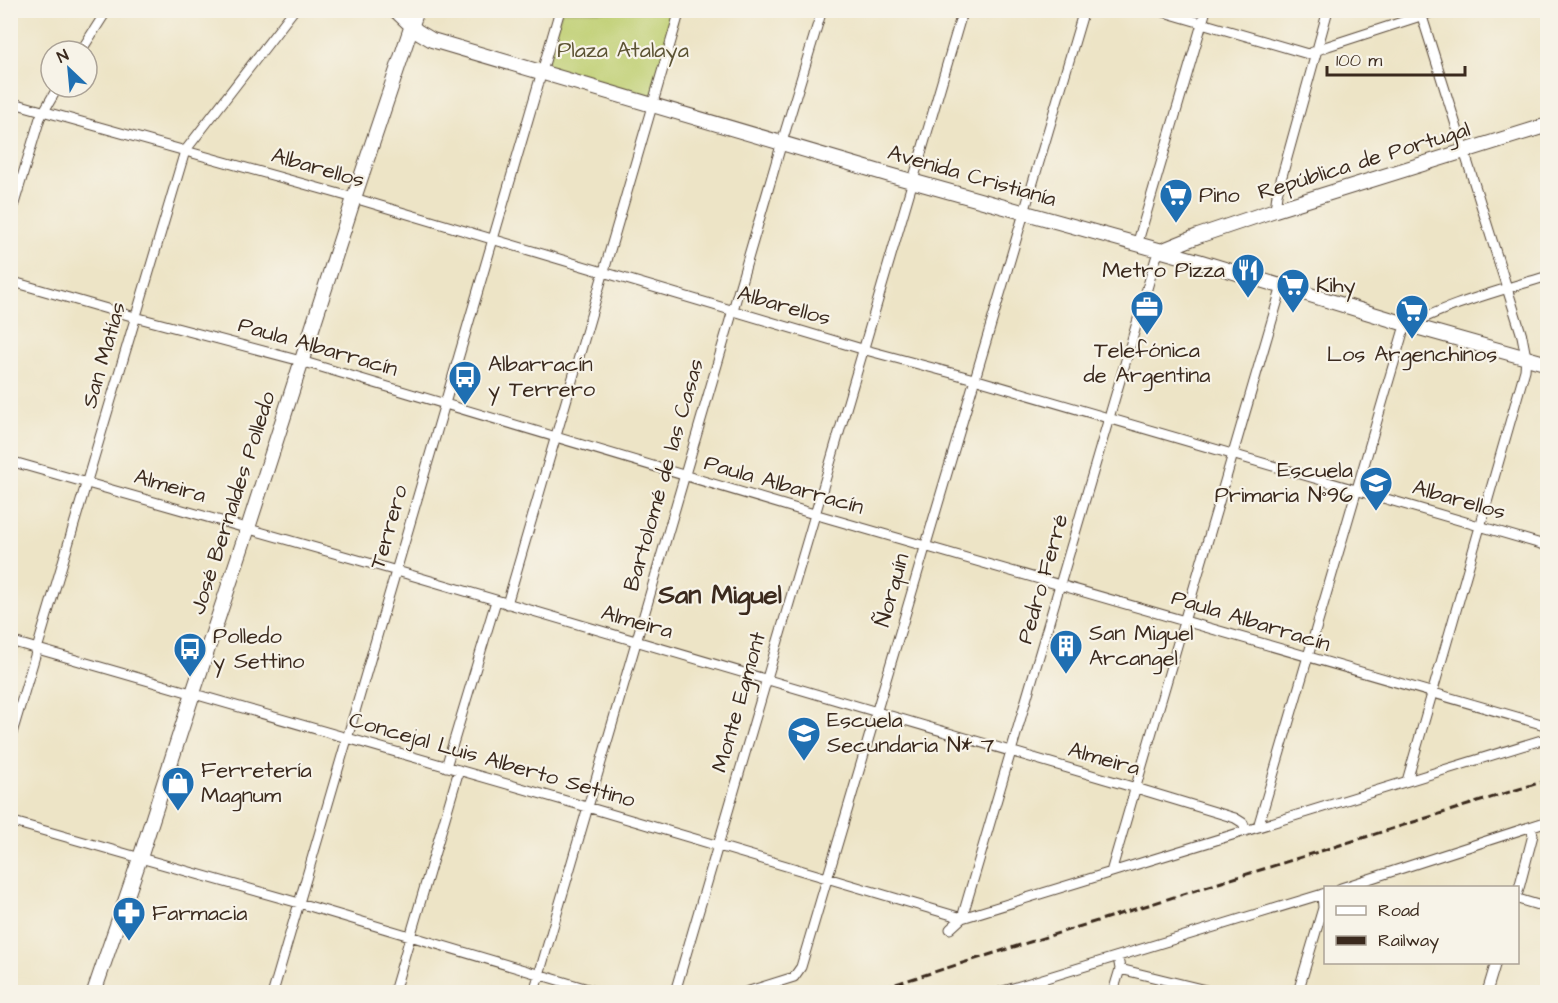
<svg xmlns="http://www.w3.org/2000/svg" width="1558" height="1003" font-family="'Architects Daughter',sans-serif">
<style>
.green{fill:#bfcf72;stroke:#7d7c48;stroke-width:1.5}
.lines{fill:none;stroke-linecap:round;stroke-linejoin:round}
.street-casing{stroke:#564637;stroke-width:11}
.secondary-casing{stroke:#564637;stroke-width:16}
.street{stroke:#fff;stroke-width:9}
.secondary{stroke:#fff;stroke-width:14}
.rail{stroke:#3b2a1e;stroke-width:3;stroke-dasharray:9 4.5;stroke-linecap:butt}
.labels{text-anchor:middle;dominant-baseline:central;stroke-width:4.5;stroke-linejoin:round;paint-order:stroke}
.park-label{font-size:22px;fill:#5c5333;stroke:#f7f3e8}
.street-label{font-size:22px;fill:#3b2a1e;stroke:#f7f3e8}
.poi-label{font-size:22px;fill:#3b2a1e;stroke:#f7f3e8;text-anchor:start}
.quarter-label{font-size:26px;font-weight:bold;fill:#3b2a1e;stroke:#f7f3e8}
</style>
<rect width="100%" height="100%" fill="#f7f3e8"/>
<filter id="ink" filterUnits="userSpaceOnUse"><feTurbulence type="fractalNoise" baseFrequency=".0167" numOctaves="2"/><feDisplacementMap in="SourceGraphic" scale="12" xChannelSelector="R" yChannelSelector="G"/><feConvolveMatrix kernelMatrix="1 2 1 2 8 2 1 2 1" color-interpolation-filters="sRGB"/></filter>
<filter id="wash" filterUnits="userSpaceOnUse"><feTurbulence type="fractalNoise" baseFrequency=".008" numOctaves="4" result="noise"/><feDisplacementMap in="SourceGraphic" scale="24" xChannelSelector="R" yChannelSelector="G"/><feGaussianBlur stdDeviation="1.35" result="paint"/><feColorMatrix in="noise" values="0 0 0 0 0 0 0 0 0 0 0 0 0 0 0 0 0 1.4 0 .05"/><feComposite in="paint" operator="in"/></filter>
<g filter="url(#wash)">
<rect width="100%" height="100%" fill="#ede4c6"/>
<path class="green" d="M561 11H679L653 100 544 68Z"/>
</g>
<g filter="url(#ink)">
<g class="lines">
<g class="street-casing">
<path id="street" d="M1157 10 1308 54 1328 46 1439 10
M81 51 107 10
M10 102 354 198 862 349 974 379 1548 546
M1275 210 1277 194 1328 10
M10 217 40 118 58 87
M1137 245 1206 10
M10 281 135 317 301 361 814 514 1548 726
M10 461 397 571 1136 788 1235 818 1243 823 1246 831
M507 604 680 10
M10 641 587 807 962 918
M10 740 185 151 294 10
M446 767 496 601
M1407 781 1525 370 1526 357 1522 336 1420 10
M10 821 299 903 598 992
M1258 827 1403 332C1421 311 1516 286 1548 276
M1111 872 1282 286
M1341 888 1548 821
M1518 892 1533 835 1531 827
M1518 899 1548 908
M962 918 1156 258 1161 251
M950 929 962 918 1548 738
M1120 969 1214 992
M273 992 560 10
M394 992 459 770
M534 992 782 142 822 10
M675 992 963 10
M746 992 794 977 801 967 1084 10
M1000 992 1326 893
M1113 992 1120 969 1119 963
M1298 992 1323 908 1322 894
M1487 992 1496 962"/>
</g>
<g class="secondary-casing">
<path id="secondary" d="M395 10 417 31 432 40 890 175 1198 261 1409 325 1548 364
M1161 251 1198 236 1275 210 1548 125
M94 992 140 858 193 693 248 528 354 198 417 10"/>
</g>
<use href="#street" class="street"/>
<use href="#secondary" class="secondary"/>
<path class="rail" d="M870 992 1548 780"/>
</g>
</g>
<defs>
<g id="supermarket-pin" transform="scale(1.725)"><path d="M0 17L-7.5 6A9.5 9.5 0 1 1 7.5 6Z" fill="#1f6fb2" stroke="#f7f3e8"/><path d="M-6-5.5h2.5l.6 2H6L4.5 2H-2.5L-4.4-4H-6ZM-1.5 3.2a1.3 1.3 0 1 0 .1 0ZM3 3.2a1.3 1.3 0 1 0 .1 0Z" fill="#fff"/></g>
<g id="restaurant-pin" transform="scale(1.725)"><path d="M0 17L-7.5 6A9.5 9.5 0 1 1 7.5 6Z" fill="#1f6fb2" stroke="#f7f3e8"/><path d="M-5-6h1v4h1v-4h1v4h1v-4h1v5L-1.5 .5V6h-2V.5L-5-1ZM5-6V6H3V1.5H1.5Q1.5-4 5-6Z" fill="#fff"/></g>
<g id="office-pin" transform="scale(1.725)"><path d="M0 17L-7.5 6A9.5 9.5 0 1 1 7.5 6Z" fill="#1f6fb2" stroke="#f7f3e8"/><path d="M-6-3h4V-5.5h4V-3h4V5H-6ZM-1-4.5V-3h2v-1.5ZM-6 0V1H6V0Z" fill="#fff"/></g>
<g id="bus-pin" transform="scale(1.725)"><path d="M0 17L-7.5 6A9.5 9.5 0 1 1 7.5 6Z" fill="#1f6fb2" stroke="#f7f3e8"/><path d="M-5-6H5V4H4V6H2V4H-2V6H-4V4H-5ZM-3.5-4V0h7V-4ZM-3.5 1.2v1.5H-2V1.2ZM2 1.2v1.5H3.5V1.2Z" fill="#fff"/></g>
<g id="school-pin" transform="scale(1.725)"><path d="M0 17L-7.5 6A9.5 9.5 0 1 1 7.5 6Z" fill="#1f6fb2" stroke="#f7f3e8"/><path d="M0-5L7-2L0 1L-7-2ZM-4 1L0 2.5L4 1V4Q0 6-4 4Z" fill="#fff"/></g>
<g id="building-pin" transform="scale(1.725)"><path d="M0 17L-7.5 6A9.5 9.5 0 1 1 7.5 6Z" fill="#1f6fb2" stroke="#f7f3e8"/><path d="M-4-6H4V6H1V3H-1V6H-4ZM-2.5-4.3h1.7v1.8h-1.7ZM.8-4.3h1.7v1.8H.8ZM-2.5-1h1.7V.8h-1.7ZM.8-1h1.7V.8H.8Z" fill="#fff"/></g>
<g id="shop-pin" transform="scale(1.725)"><path d="M0 17L-7.5 6A9.5 9.5 0 1 1 7.5 6Z" fill="#1f6fb2" stroke="#f7f3e8"/><path d="M-5-2.5h2.3a2.7 3.5 0 0 1 5.4 0H5L5.5 6h-11ZM-1.5-2.5h3a1.5 2.3 0 0 0-3 0Z" fill="#fff"/></g>
<g id="pharmacy-pin" transform="scale(1.725)"><path d="M0 17L-7.5 6A9.5 9.5 0 1 1 7.5 6Z" fill="#1f6fb2" stroke="#f7f3e8"/><path d="M-2-6h4v4h4v4h-4v4h-4v-4h-4v-4h4Z" fill="#fff"/></g>
</defs>
<g fill-rule="evenodd">
<use href="#supermarket-pin" x="1176" y="195"/>
<use href="#restaurant-pin" x="1248" y="270"/>
<use href="#supermarket-pin" x="1293" y="285"/>
<use href="#office-pin" x="1147" y="307"/>
<use href="#supermarket-pin" x="1412" y="311"/>
<use href="#bus-pin" x="465" y="377"/>
<use href="#school-pin" x="1376" y="483"/>
<use href="#building-pin" x="1066" y="646"/>
<use href="#bus-pin" x="190" y="649"/>
<use href="#school-pin" x="804" y="733"/>
<use href="#shop-pin" x="178" y="783"/>
<use href="#pharmacy-pin" x="129" y="913"/>
</g>
<g class="labels">
<g class="park-label">
<text x="623" y="50">Plaza Atalaya</text>
</g>
<g class="street-label">
<text transform="translate(1364 161) rotate(-17)">República de Portugal</text>
<text transform="translate(318 168) rotate(16)">Albarellos</text>
<text transform="translate(972 176) rotate(16)">Avenida Cristianía</text>
<text transform="translate(784 306) rotate(16)">Albarellos</text>
<text transform="translate(318 347) rotate(16)">Paula Albarracín</text>
<text transform="translate(104 355) rotate(-74)">San Matías</text>
<text transform="translate(664 475) rotate(-74)">Bartolomé de las Casas</text>
<text transform="translate(784 485) rotate(16)">Paula Albarracín</text>
<text transform="translate(170 486) rotate(16)">Almeira</text>
<text transform="translate(1459 500) rotate(16)">Albarellos</text>
<text transform="translate(233 503) rotate(-72)">José Bernaldes Polledo</text>
<text transform="translate(389 527) rotate(-74)">Terrero</text>
<text transform="translate(1043 579) rotate(-74)">Pedro Ferré</text>
<text transform="translate(892 590) rotate(-74)">Ñorquín</text>
<text transform="translate(1251 621) rotate(17)">Paula Albarracín</text>
<text transform="translate(637 622) rotate(16)">Almeira</text>
<text transform="translate(739 702) rotate(-74)">Monte Egmont</text>
<text transform="translate(1104 759) rotate(16)">Almeira</text>
<text transform="translate(492 760) rotate(16)">Concejal Luis Alberto Settino</text>
</g>
<g class="poi-label">
<text x="1199" y="195">Pino</text>
<text x="1225" y="270" text-anchor="end">Metro Pizza</text>
<text x="1316" y="285">Kihy</text>
<text x="1147" y="350" text-anchor="middle">Telefónica<tspan x="1147" dy="25">de Argentina</tspan></text>
<text x="1412" y="354" text-anchor="middle">Los Argenchinos</text>
<text x="488" y="364">Albarracín<tspan x="488" dy="25">y Terrero</tspan></text>
<text x="1353" y="470" text-anchor="end">Escuela<tspan x="1353" dy="25">Primaria N°96</tspan></text>
<text x="1089" y="633">San Miguel<tspan x="1089" dy="25">Arcangel</tspan></text>
<text x="213" y="636">Polledo<tspan x="213" dy="25">y Settino</tspan></text>
<text x="827" y="720">Escuela<tspan x="827" dy="25">Secundaria N* 7</tspan></text>
<text x="201" y="770">Ferretería<tspan x="201" dy="25">Magnum</tspan></text>
<text x="152" y="913">Farmacia</text>
</g>
<g class="quarter-label">
<text x="720" y="595">San Miguel</text>
</g>
</g>
<rect width="1558" height="1003" fill="none" stroke="#f7f3e8" stroke-width="36"/>
<rect x="1324" y="886" width="195" height="78" fill="#f7f3e8" stroke="#aca397" stroke-width="1.5"/>
<rect x="1336" y="906" width="30" height="9" fill="#ffffff" stroke="#aca397" stroke-width="1.5"/>
<text x="1378" y="916" font-size="18" fill="#3b2a1e">Road</text>
<rect x="1336" y="936" width="30" height="9" fill="#3b2a1e" stroke="#aca397" stroke-width="1.5"/>
<text x="1378" y="946" font-size="18" fill="#3b2a1e">Railway</text>
<g transform="translate(69 69) rotate(334)"><circle r="28" fill="#f7f3e8" stroke="#aca397" stroke-width="1.5"/>
<path d="M0-4.5L10 22L0 15L-10 22Z" fill="#1f6fb2"/>
<text y="-9" font-size="16" font-weight="bold" text-anchor="middle" fill="#3b2a1e">N</text>
</g>
<path d="M1327 66v9h138v-9" fill="none" stroke="#3b2a1e" stroke-width="3"/>
<text x="1336" y="66" font-size="18" fill="#3b2a1e" stroke="#f7f3e8" stroke-width="4.5" paint-order="stroke">100 m</text>
</svg>
